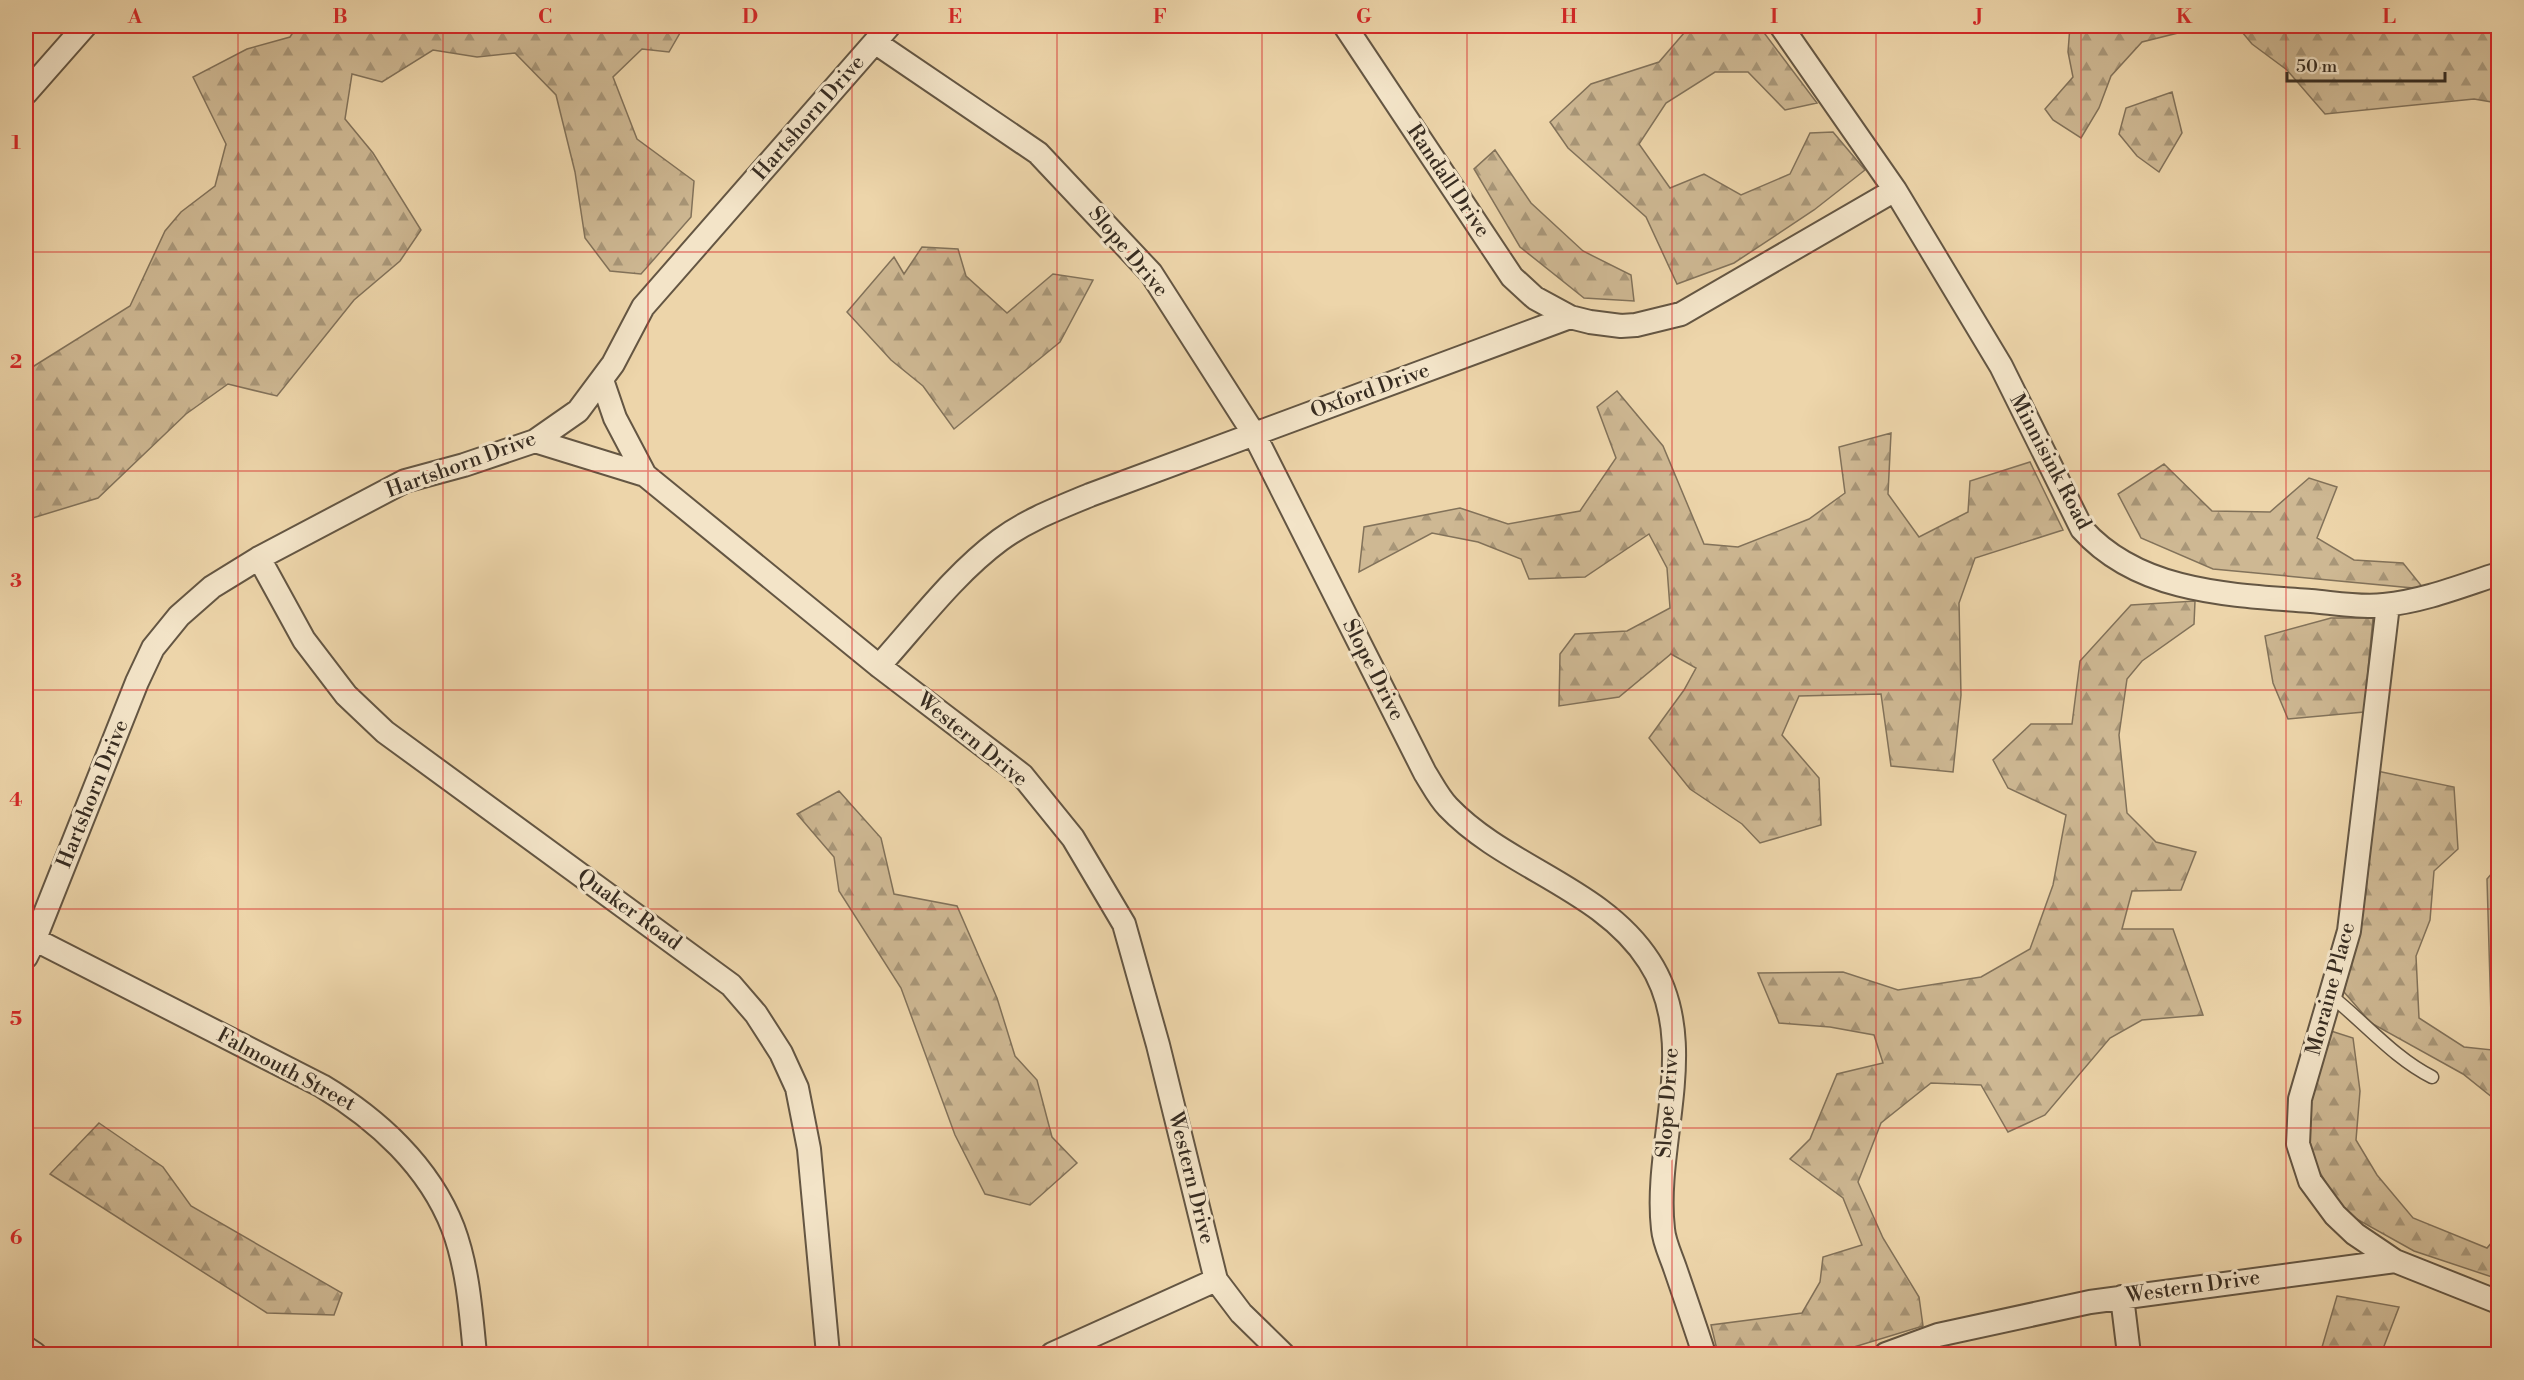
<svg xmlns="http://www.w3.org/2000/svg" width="2524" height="1380" font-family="'Libre Bodoni',serif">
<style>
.forest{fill:url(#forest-firs);stroke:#82725a;stroke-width:1.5}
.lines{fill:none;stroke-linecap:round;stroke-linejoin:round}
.service-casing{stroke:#645643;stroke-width:15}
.minor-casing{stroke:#645643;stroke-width:26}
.service{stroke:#f3e4c8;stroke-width:12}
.minor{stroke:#f3e4c8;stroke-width:22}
.grid{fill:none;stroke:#d62828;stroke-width:1.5;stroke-opacity:0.55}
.labels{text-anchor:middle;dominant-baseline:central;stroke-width:6;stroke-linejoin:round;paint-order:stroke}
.street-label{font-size:21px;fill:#372c21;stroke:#f3e4c8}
.neatline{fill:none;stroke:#d62828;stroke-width:2}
.grid-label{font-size:20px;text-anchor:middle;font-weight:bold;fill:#d62828}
</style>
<defs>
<pattern id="forest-firs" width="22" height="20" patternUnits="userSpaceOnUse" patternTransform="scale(1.5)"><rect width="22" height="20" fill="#ceb893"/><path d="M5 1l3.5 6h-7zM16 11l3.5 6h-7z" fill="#a89678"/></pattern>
</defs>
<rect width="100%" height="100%" fill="#edd5aa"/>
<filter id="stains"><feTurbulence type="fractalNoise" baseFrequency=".00333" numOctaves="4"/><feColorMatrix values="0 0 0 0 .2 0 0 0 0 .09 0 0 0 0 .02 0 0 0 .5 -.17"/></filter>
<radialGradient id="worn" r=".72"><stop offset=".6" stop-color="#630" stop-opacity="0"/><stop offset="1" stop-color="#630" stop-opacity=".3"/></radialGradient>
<path class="forest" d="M297 26H684L669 52 642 49 613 77 637 139 694 181 691 217 641 274 610 271 585 238 575 172 556 95 515 53 477 57 433 50 382 82 352 74 345 119 373 153 421 230 400 261 354 300 277 396 228 384 186 414 98 498 26 520V371L130 306 165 231 181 212 215 186 226 144 193 77 247 49 290 37Z
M1690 26H1759L1817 103 1785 110 1748 72H1715L1666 103 1639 144 1670 188 1704 174 1741 195 1790 174 1810 133 1833 132 1865 170 1814 210 1734 263 1677 284 1646 217 1568 148 1550 122 1591 84 1659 62Z
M2070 26H2206L2142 42 2111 76 2099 108 2081 138 2053 120 2045 109 2073 77 2068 52Z
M2237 26H2498V103L2474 99 2325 114 2287 70 2252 44Z
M2172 92 2182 133 2159 172 2137 156 2119 134 2126 108Z
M1495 150 1531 203 1583 251 1631 275 1634 301 1584 298 1520 247 1474 169Z
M922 247 958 249 966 276 1007 313 1053 274 1093 280 1060 342 954 429 923 386 891 360 847 312 894 257 904 274Z
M1617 391 1663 446 1704 544 1738 547 1809 519 1845 493 1839 447 1891 433 1888 494 1919 537 1968 512 1970 481 2030 462 2063 530 1975 558 1959 603 1961 695 1953 772 1891 766 1881 694 1799 696 1782 735 1819 778 1821 825 1760 843 1742 824 1690 789 1649 738 1684 690 1696 668 1671 654 1619 697 1559 706 1560 654 1575 634 1627 631 1670 608 1667 568 1649 534 1585 577 1529 579 1521 559 1478 542 1432 533 1359 572 1364 527 1460 508 1508 524 1580 511 1616 458 1597 407Z
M2164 464 2212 511 2270 512 2309 478 2337 487 2317 538 2354 560 2403 563 2424 589 2213 569 2141 538 2118 494Z
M2195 601 2194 624 2142 661 2127 679 2119 735 2127 813 2156 842 2196 852 2181 890 2132 891 2122 929H2173L2203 1015 2142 1020 2110 1038 2045 1115 2008 1132 1981 1085 1931 1083 1881 1123 1858 1182 1883 1238 1919 1297 1923 1326 1831 1354H1718L1711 1325 1802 1313 1820 1282 1823 1257 1862 1245 1843 1198 1790 1159 1810 1139 1837 1074 1883 1063 1874 1035 1830 1027 1779 1023 1758 973 1843 972 1898 990 1981 977 2030 949 2053 885 2066 815 2008 788 1993 760 2031 724H2072L2080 661 2131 605Z
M2331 618H2373L2364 712 2288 719 2273 683 2265 636Z
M2377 771 2454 787 2458 849 2434 871 2430 920 2416 956 2419 1018 2464 1047 2492 1050 2487 879 2498 866V1102L2463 1074 2371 1023 2344 992 2366 892Z
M839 791 881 838 894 894 957 906 997 998 1015 1056 1037 1080 1052 1137 1077 1163 1030 1205 985 1194 955 1135 901 988 839 891 834 857 797 814Z
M2331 1031 2353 1038 2360 1091 2356 1140 2377 1175 2413 1218 2487 1248 2498 1235V1279L2414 1251 2344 1212 2309 1155 2307 1101Z
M99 1123 163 1167 191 1206 342 1293 334 1315 267 1313 50 1174Z
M2337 1296 2399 1307 2381 1354H2320Z"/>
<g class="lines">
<g class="service-casing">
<path id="service" d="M2330 995C2364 1022 2394 1058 2432 1077"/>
</g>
<g class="minor-casing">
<path id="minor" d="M1345 26 1512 277 1535 298 1570 317
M1781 26 1895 190 1933 253 2001 366 2082 529C2139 593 2231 595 2311 601 2334 603 2361 608 2384 605 2424 601 2461 586 2498 574
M876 43 1038 153 1151 273 1254 434 1425 773C1432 784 1439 798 1448 807 1506 868 1602 888 1649 961 1702 1042 1653 1142 1663 1229 1664 1242 1671 1256 1675 1268 1685 1297 1695 1326 1704 1354
M26 93 85 26
M602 380 615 418 645 475 879 666 1022 775 1073 838 1124 924 1158 1045 1216 1280 1241 1313 1283 1354
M535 441 645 475
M259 558 304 640 346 695 385 732 731 985 756 1014 781 1053 797 1088 809 1149 828 1354
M2388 605 2349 931 2300 1099 2298 1144 2310 1181 2335 1215 2355 1234 2395 1261
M879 666C917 624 954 574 1000 540 1027 520 1059 508 1090 495L1570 317 1590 322 1621 326 1636 325 1681 314 1895 190
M26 935 322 1086C377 1119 429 1166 453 1228 468 1268 471 1313 475 1354
M26 957 34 941 137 682 153 648 179 616 212 587 259 558 405 481 464 465 535 441 578 411 613 364 643 307 889 26
M2122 1297 2129 1354
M26 1348 35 1354
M1052 1354 1216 1280
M1886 1354 1938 1335 2090 1302 2395 1261 2498 1302"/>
</g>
<use href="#service" class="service"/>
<use href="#minor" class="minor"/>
</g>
<path class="grid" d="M238 26V1354M443 26V1354M648 26V1354M852 26V1354M1057 26V1354M1262 26V1354M1467 26V1354M1672 26V1354M1876 26V1354M2081 26V1354M2286 26V1354M26 252H2498M26 471H2498M26 690H2498M26 909H2498M26 1128H2498"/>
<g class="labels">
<g class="street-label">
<text transform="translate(809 118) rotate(-49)">Hartshorn Drive</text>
<text transform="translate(1448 181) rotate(56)">Randall Drive</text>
<text transform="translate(1128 252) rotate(50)">Slope Drive</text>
<text transform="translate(1370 391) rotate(-20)">Oxford Drive</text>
<text transform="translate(2050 462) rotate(62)">Minnisink Road</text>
<text transform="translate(461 465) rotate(-20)">Hartshorn Drive</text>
<text transform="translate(1373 670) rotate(63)">Slope Drive</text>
<text transform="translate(972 740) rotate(39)">Western Drive</text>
<text transform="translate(93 794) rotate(-68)">Hartshorn Drive</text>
<text transform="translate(629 910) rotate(36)">Quaker Road</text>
<text transform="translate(2331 989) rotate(-75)">Moraine Place</text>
<text transform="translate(286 1070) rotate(28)">Falmouth Street</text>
<text transform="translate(1668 1103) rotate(-86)">Slope Drive</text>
<text transform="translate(1191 1178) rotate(76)">Western Drive</text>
<text transform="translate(2193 1287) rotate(-8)">Western Drive</text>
</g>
</g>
<rect width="2524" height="1380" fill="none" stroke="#edd5aa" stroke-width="66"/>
<path d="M2287 72v9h158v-9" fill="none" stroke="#372c21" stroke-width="3"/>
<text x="2296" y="72" font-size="18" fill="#372c21" stroke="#f3e4c8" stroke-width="4.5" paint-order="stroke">50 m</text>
<rect x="33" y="33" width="2458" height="1314" class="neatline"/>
<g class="grid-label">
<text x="135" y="23">A</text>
<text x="340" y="23">B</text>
<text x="545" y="23">C</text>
<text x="750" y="23">D</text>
<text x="955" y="23">E</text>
<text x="1160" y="23">F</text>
<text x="1364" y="23">G</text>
<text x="1569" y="23">H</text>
<text x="1774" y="23">I</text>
<text x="1979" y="23">J</text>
<text x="2184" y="23">K</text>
<text x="2389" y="23">L</text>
<text x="16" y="149">1</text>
<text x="16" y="368">2</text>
<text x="16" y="587">3</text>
<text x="16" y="806">4</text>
<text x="16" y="1025">5</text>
<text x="16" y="1244">6</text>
</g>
<rect width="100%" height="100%" filter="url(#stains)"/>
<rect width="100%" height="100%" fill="url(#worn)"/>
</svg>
